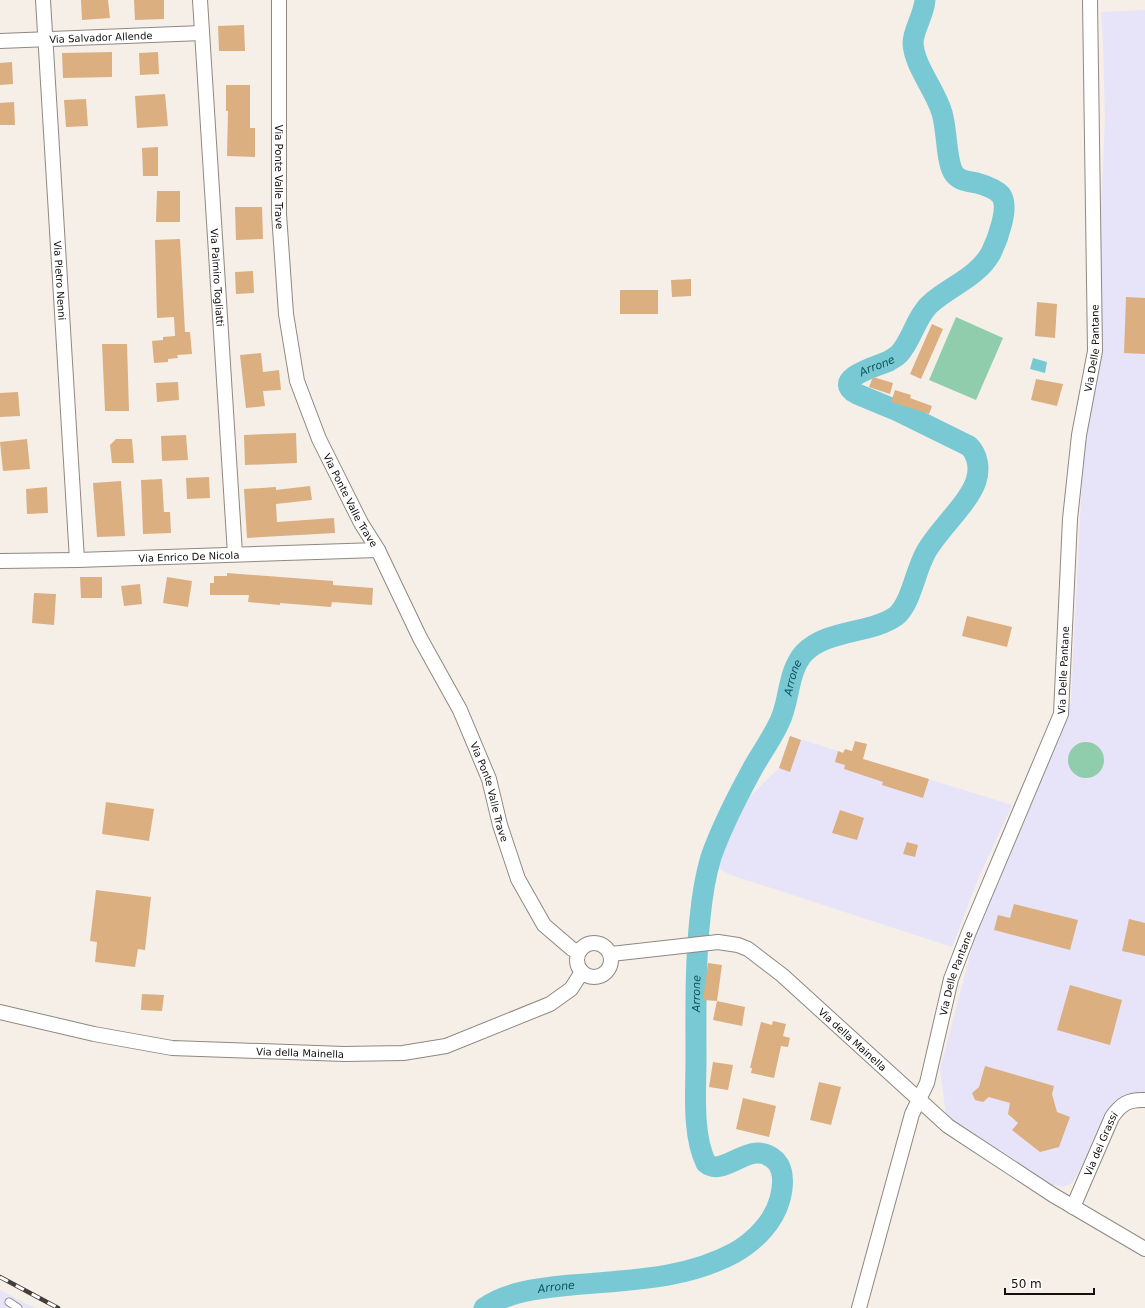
<svg xmlns="http://www.w3.org/2000/svg" width="1145" height="1308" font-family="'DejaVu Sans',sans-serif">
<style>
.industrial{fill:#e7e3f9}
.green{fill:#90cdad}
.water{fill:#79c9d5}
.lines{fill:none;stroke-linecap:round;stroke-linejoin:round}
.river{stroke:#79c9d5;stroke-width:21}
.building{fill:#dbaf80}
.service-casing{stroke:#8e8881;stroke-width:9}
.minor-casing{stroke:#8e8881;stroke-width:16}
.service{stroke:#fff;stroke-width:7}
.minor{stroke:#fff;stroke-width:14}
.rail-casing{stroke:#423e3b;stroke-width:4.5}
.rail{stroke:#fffdfc;stroke-width:3;stroke-dasharray:9;stroke-linecap:butt}
.labels{text-anchor:middle;dominant-baseline:central;stroke-width:3;stroke-linejoin:round;paint-order:stroke}
.street-label{font-size:10px;fill:#120f0d;stroke:#fffdfc}
.water-label{font-size:11px;font-style:italic;fill:#0b535c;stroke:#fffdfc}
</style>
<rect width="100%" height="100%" fill="#f6efe8"/>
<path class="industrial" d="M1145 10V1093L1133 1092 1122 1096 1114 1102 1104 1114 1081 1168 1072 1183 1062 1187 1049 1184 952 1124 946 1116 940 1069 975 937 1071 701 1082 478 1086 441 1101 348 1100 240 1105 118 1103 44 1101 12Z
M790 736 1012 805 979 877 952 947 731 875 719 869 717 864 736 817 745 801 779 768Z
M0 1290 35 1308H0Z"/>
<path class="green" d="M956 317 1003 338 976 400 929 380Z
M1068 760a18 18 0 1 1 36 0a18 18 0 1 1-36 0Z"/>
<path class="water" d="M1033 358 1047 362 1045 373 1030 369Z"/>
<g class="lines">
<path class="river" id="s1" d="M484 1308C508 1291 542 1288 571 1285 626 1280 684 1280 734 1253 754 1242 774 1222 780 1199 783 1187 785 1171 776 1161 751 1136 725 1179 706 1163 692 1135 696 1090 696 1060 696 1012 695 965 700 918 702 897 705 877 711 857 722 826 738 795 754 766 762 752 772 738 779 723 790 702 787 672 804 653 827 629 871 634 896 616 911 604 915 571 926 552 938 530 969 503 976 481 980 469 978 455 969 446L898 411 857 394C828 379 881 365 889 361 892 359 896 357 899 354 912 340 915 319 929 305 948 287 977 278 991 253 997 241 1010 207 1001 195 996 189 984 185 977 183 968 181 958 181 953 172 946 159 947 129 942 113 936 91 914 66 913 43 913 30 924 15 925 0"/>
</g>
<path class="building" d="M81 0H108L110 18 82 20Z
M134 0H164V19L135 20Z
M244 25 245 51H219L218 26Z
M112 52V77L63 78 62 53Z
M158 52 159 74 140 75 139 53Z
M12 62 13 84 0 85V63Z
M226 85H250V128H255V157L227 156 228 111H226Z
M165 94 168 126 137 128 135 96Z
M86 99 88 126 66 127 64 100Z
M14 102 15 125H0V103Z
M158 147V176H143L142 148Z
M157 191H180V222H156Z
M235 207H262L263 239 236 240Z
M180 239 185 332H190L192 354 177 355 178 358 168 359V362L154 363 152 341 163 340V337L175 336 174 317 157 318 155 240Z
M253 271 254 293 236 294 235 272Z
M691 279V296L672 297 671 280Z
M620 290H658V314H620Z
M1126 297 1145 298V354L1124 353Z
M1037 302 1057 304 1055 338 1035 336Z
M932 324 943 329 921 379 910 374Z
M102 344H127L129 411H105Z
M261 353 263 372 279 370 281 390 263 391 265 406 246 408 240 355Z
M873 377 893 383 890 394 869 387Z
M1036 379 1063 384 1057 406 1031 400Z
M178 382 179 400 157 402 156 383Z
M895 390 911 395 910 398 932 406 929 414 891 402Z
M18 392 20 416 0 417V393Z
M296 433 297 463 245 465 244 435Z
M186 435 188 460 162 461 161 436Z
M27 439 30 469 3 471 0 442Z
M116 439H132L134 463H112L110 445Z
M209 477 210 498 187 499 186 478Z
M162 479 164 512H170L171 533 143 534 141 480Z
M121 481 125 536 97 537 93 483Z
M310 486 312 500 276 504 277 522 334 518 335 533 247 538 244 489 276 487V490Z
M47 487 48 513 27 514 26 489Z
M227 573 333 581V585L373 588 372 605 332 602 331 607 280 603V605L248 602 249 595H210V583H214V576H227Z
M80 577H102V598H81Z
M167 577 192 581 188 607 163 603Z
M140 584 142 604 124 606 121 586Z
M34 593 56 594 54 625 32 623Z
M967 616 1012 627 1007 647 962 636Z
M790 736 801 740 790 772 779 768Z
M855 741 867 744 863 759 929 779 923 798 882 785 883 782 844 769 845 765 835 762 838 751 843 753 845 749 852 751Z
M106 802 154 809 149 841 102 834Z
M840 810 864 818 857 840 832 833Z
M907 842 918 845 915 857 903 854Z
M96 890 151 897 145 950 138 949 135 967 95 962 97 942 90 941Z
M1014 904 1078 920 1070 950 994 930 998 915 1010 918Z
M1129 919 1145 923V956L1122 951Z
M708 963 722 965 717 1001 703 1000Z
M1070 985 1122 1000 1110 1045 1057 1030Z
M142 994 164 995 162 1011 141 1010Z
M717 1001 745 1007 742 1026 713 1020Z
M773 1021 786 1024 783 1036 790 1038 788 1047 781 1046 774 1078 751 1073 752 1068H750L761 1022 772 1025Z
M713 1062 733 1065 728 1090 709 1087Z
M985 1066 1054 1086 1052 1094 1057 1112 1070 1117 1059 1147 1040 1152 1012 1130 1018 1123 1008 1114 1010 1103 989 1097 983 1102 975 1100 972 1093 979 1087Z
M819 1082 841 1087 831 1125 810 1120Z
M743 1098 776 1106 769 1137 736 1129Z"/>
<g class="lines">
<g class="service-casing">
<path id="service" d="M9 1302 18 1308"/>
</g>
<g class="minor-casing">
<g id="minor">
<path id="s2" d="M43 0 77 560"/>
<path id="s3" d="M200 0 235 554"/>
<path id="s4" d="M279 0V214L286 314 297 381 319 439 361 523 378 550 420 638 460 710 489 779 500 825 518 879 544 925 572 949 579 952"/>
<path id="s5" d="M0 41 202 33"/>
<path id="s6" d="M0 561 77 560 378 550"/>
<circle cx="594" cy="960" r="17"/>
<path id="s7" d="M611 954 718 942 738 945 748 949 782 975 948 1126 1053 1195 1145 1249"/>
<path id="s8" d="M0 1012 94 1034 172 1048 344 1054 403 1053 446 1046 550 1004 571 989 582 972"/>
<path id="s9" d="M1073 1207 1112 1117C1121 1104 1129 1099 1145 1100"/>
<path id="s10" d="M859 1308 912 1114 927 1083 951 979 969 932 1061 714 1070 519 1079 435 1095 351 1090 0"/>
</g>
</g>
<use href="#service" class="service"/>
<use href="#minor" class="minor"/>
<g class="rail-casing">
<path id="rail" d="M0 1277 58 1308"/>
</g>
<use href="#rail" class="rail"/>
</g>
<g class="labels">
<g class="street-label">
<text stroke="none"><textPath href="#s5" startOffset="101">Via Salvador Allende</textPath></text>
<text stroke="none"><textPath href="#s4" startOffset="177">Via Ponte Valle Trave</textPath></text>
<text stroke="none"><textPath href="#s3" startOffset="278">Via Palmiro Togliatti</textPath></text>
<text stroke="none"><textPath href="#s2" startOffset="281">Via Pietro Nenni</textPath></text>
<text stroke="none"><textPath href="#s10" startOffset="997">Via Delle Pantane</textPath></text>
<text stroke="none"><textPath href="#s4" startOffset="513">Via Ponte Valle Trave</textPath></text>
<text stroke="none"><textPath href="#s6" startOffset="189">Via Enrico De Nicola</textPath></text>
<text stroke="none"><textPath href="#s10" startOffset="673">Via Delle Pantane</textPath></text>
<text stroke="none"><textPath href="#s4" startOffset="837">Via Ponte Valle Trave</textPath></text>
<text stroke="none"><textPath href="#s10" startOffset="349">Via Delle Pantane</textPath></text>
<text stroke="none"><textPath href="#s7" startOffset="277">Via della Mainella</textPath></text>
<text stroke="none"><textPath href="#s8" startOffset="304">Via della Mainella</textPath></text>
<text stroke="none"><textPath href="#s9" startOffset="69">Via dei Grassi</textPath></text>
</g>
<g class="water-label">
<text stroke="none"><textPath href="#s1" startOffset="1449">Arrone</textPath></text>
<text stroke="none"><textPath href="#s1" startOffset="953">Arrone</textPath></text>
<text stroke="none"><textPath href="#s1" startOffset="617">Arrone</textPath></text>
<text stroke="none"><textPath href="#s1" startOffset="76">Arrone</textPath></text>
</g>
</g>
<path d="M1005 1288v6h89v-6" fill="none" stroke="#120f0d" stroke-width="2"/>
<text x="1011" y="1288" font-size="12" fill="#120f0d" stroke="#fffdfc" stroke-width="3" paint-order="stroke">50 m</text>
</svg>
